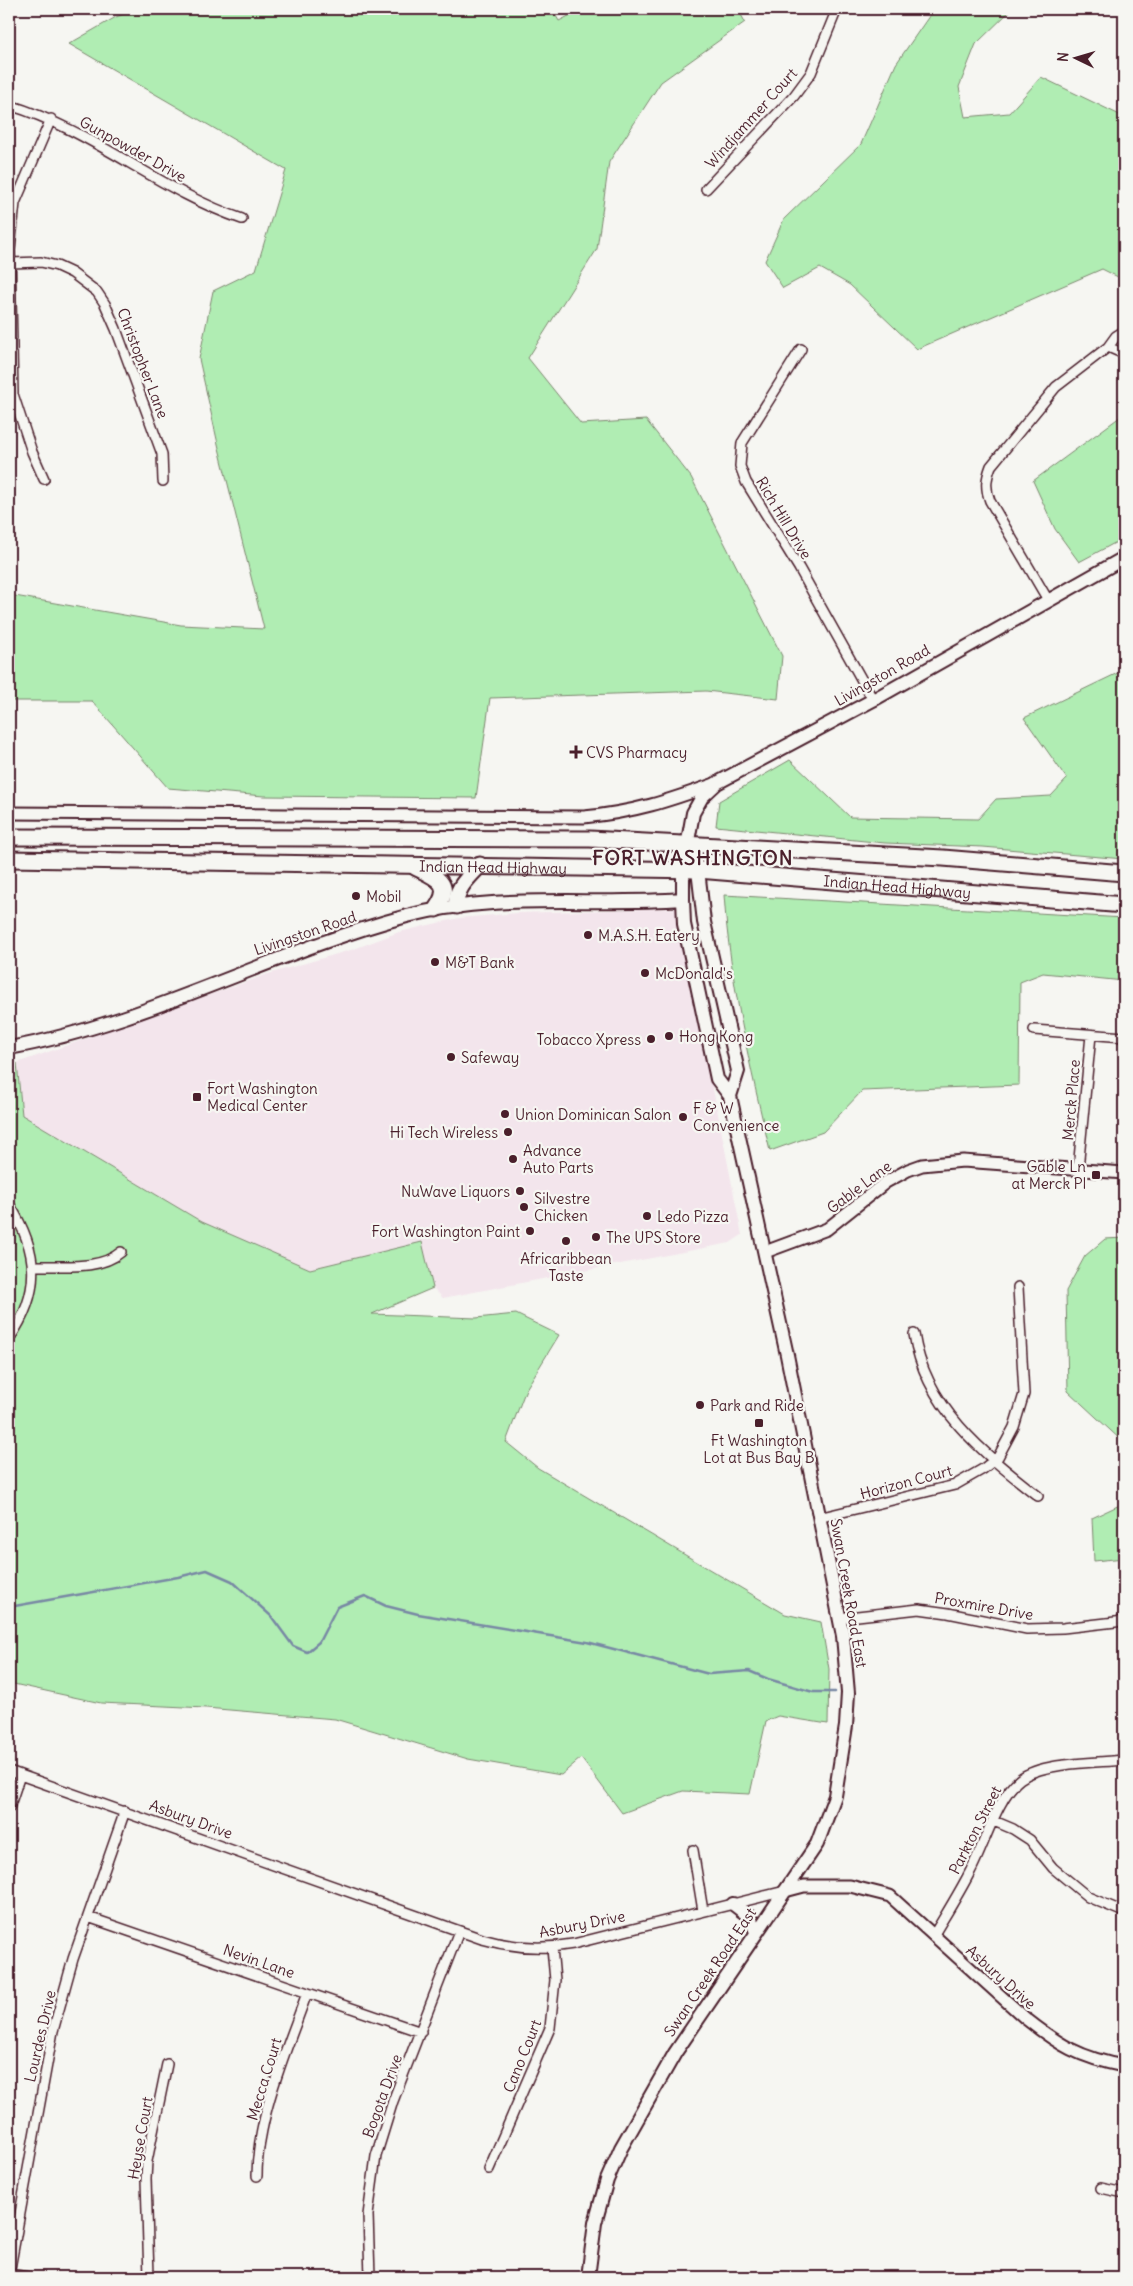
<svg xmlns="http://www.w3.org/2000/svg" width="1133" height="2286" font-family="Delius,sans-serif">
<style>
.built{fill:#f3e5ec}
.green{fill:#b0edb3;stroke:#7d866f}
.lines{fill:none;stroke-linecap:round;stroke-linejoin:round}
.stream{stroke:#7888a4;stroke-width:2.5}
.minor-casing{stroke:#4a1f2b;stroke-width:12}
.tertiary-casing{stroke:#4a1f2b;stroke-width:15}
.secondary-casing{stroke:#4a1f2b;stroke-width:16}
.trunk-casing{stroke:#4a1f2b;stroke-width:19}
.minor{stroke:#f6f6f2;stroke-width:9}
.tertiary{stroke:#f6f6f2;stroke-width:11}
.secondary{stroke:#f6f6f2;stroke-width:12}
.trunk{stroke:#f6f6f2;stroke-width:15}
.poi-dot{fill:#4a1f2b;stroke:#f6f6f2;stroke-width:2}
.labels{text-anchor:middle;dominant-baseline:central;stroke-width:4.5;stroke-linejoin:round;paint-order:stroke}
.street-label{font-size:15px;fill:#4a1f2b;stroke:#f6f6f2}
.poi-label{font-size:15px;fill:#4a1f2b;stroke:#f6f6f2;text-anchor:start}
.district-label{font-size:20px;font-weight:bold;letter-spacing:1px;fill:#4a1f2b;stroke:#f6f6f2}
</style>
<rect width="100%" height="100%" fill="#f6f6f2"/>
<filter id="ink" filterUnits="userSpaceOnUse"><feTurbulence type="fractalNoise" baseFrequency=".02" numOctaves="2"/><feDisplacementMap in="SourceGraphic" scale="10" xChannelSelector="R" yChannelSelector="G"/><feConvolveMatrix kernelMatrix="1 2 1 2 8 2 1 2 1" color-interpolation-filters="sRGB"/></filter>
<g filter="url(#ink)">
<path class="built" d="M677 908 742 1235 730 1243 443 1298 433 1288 422 1242 310 1269 202 1222 22 1115 17 1063 268 974 354 949 399 932 459 918 518 913Z"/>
<path class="green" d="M137 9H552L559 21 582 9H738L745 22 661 82 609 162 597 249 528 358 581 424 646 420 691 477 782 656 778 699 706 691 490 698 476 798 264 796 168 788 92 701H9V595L181 625 264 629 218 444 199 359 213 291 256 270 286 170 69 44 116 17Z
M934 9H1012L976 44 959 87 965 117 1009 113 1041 77 1124 117V280L1102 269 917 349 850 285 820 268 783 288 765 261 784 219 861 144 896 64Z
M1124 414V538L1079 562 1055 529 1033 481Z
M1124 670V859L983 847 885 843 716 826 719 801 790 760 850 817 978 819 996 799 1051 796 1067 779 1024 718Z
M724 895 1124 918V981L1043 973 1020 982 1019 1085 862 1091 823 1132 770 1151C750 1067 730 981 724 895Z
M17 1063 22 1115 202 1222 310 1269 422 1242 433 1288 372 1314 476 1318 516 1314 559 1335 526 1389 506 1442 538 1468 785 1614 821 1622 829 1669 828 1724 778 1716 766 1721 750 1794 683 1791 622 1813 581 1758 561 1775 468 1759 335 1719 206 1708 101 1703 9 1683V1064Z
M1124 1238V1443L1068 1391 1066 1291 1085 1256 1105 1239Z
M1124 1503V1558L1094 1561 1092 1518Z"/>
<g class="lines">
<path class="stream" d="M9 1607 178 1577 207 1570 232 1581 271 1616 293 1646 307 1652 319 1642 337 1607 365 1596 386 1606 418 1614 587 1642 709 1674 749 1671 768 1679 813 1692H835"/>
<g class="minor-casing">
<path id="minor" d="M9 105C93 130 160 191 242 219
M706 189 794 96 811 73 837 9
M10 263 41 262 57 266 72 273 97 292 105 304 116 329 162 454 163 481
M1124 331 1116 336 1108 347 1124 354
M801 349 742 443 740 466 746 482 799 568 873 700
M44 479 32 452 13 394 10 250 15 203 51 119
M1048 600 990 501C985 488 986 479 991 466L1056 387 1108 347
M1034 1030 1124 1037
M1078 1169 1091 1035
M9 1204C39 1251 42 1292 9 1339
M33 1266C61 1265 99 1271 121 1252
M914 1334C925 1407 983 1453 1038 1496
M818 1518 955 1485 983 1469 998 1457 1014 1427 1024 1394 1018 1287
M840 1618 919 1609 948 1613 1027 1629 1063 1628 1124 1621
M9 1771 482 1939C513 1948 541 1950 573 1944L785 1891
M9 1808 20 1775
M994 1821 1013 1829 1030 1840 1053 1868 1088 1897 1124 1912
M693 1850 703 1911
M88 1917 421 2032
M933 1936C946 1914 960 1892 971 1870 985 1844 997 1797 1020 1779 1042 1762 1096 1763 1124 1760
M489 2169 550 2028 555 1980 552 1948
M257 2176C257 2116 287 2049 307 1993
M1101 2188 1124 2193
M9 2274 53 2031 73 1959 125 1811
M9 2274 28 2277
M149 2277 146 2179 147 2161 167 2064
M370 2277 368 2215 376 2156 393 2101 459 1931"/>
</g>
<g class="tertiary-casing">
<path id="tertiary" d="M9 813 584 817C635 812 668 801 715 784
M765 1252 827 1229 886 1182 908 1170 922 1165 963 1161 1124 1173
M785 1891 804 1886H850L890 1896 1025 2018C1059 2045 1080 2058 1124 2066"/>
</g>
<g class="secondary-casing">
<path id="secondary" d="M689 845 698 870 704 922 738 1071 730 1096
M9 1048C145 1024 274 951 407 916 498 892 591 906 683 899
M733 1904 750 1917 756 1932
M588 2277 595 2223 607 2180 621 2148 675 2053 817 1844 835 1796 846 1726 848 1693 843 1636 787 1355 730 1096 717 1079 684 924 683 899V869L693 813 702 797 717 783 873 700 1124 558"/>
</g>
<g class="trunk-casing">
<g id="trunk">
<path d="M9 837 590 839 943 858 1124 873"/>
<path id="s1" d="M9 859 698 870 1124 905"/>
<path d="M415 867C437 878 454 883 436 909"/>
<path d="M457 906C454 889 469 877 480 865"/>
</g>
</g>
<use href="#minor" class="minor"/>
<use href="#tertiary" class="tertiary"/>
<use href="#secondary" class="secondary"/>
<use href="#trunk" class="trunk"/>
</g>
</g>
<g class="poi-dot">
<path d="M573.5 744.5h5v5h5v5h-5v5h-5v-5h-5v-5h5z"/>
<circle cx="356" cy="896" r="5"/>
<circle cx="588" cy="935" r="5"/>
<circle cx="435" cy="962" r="5"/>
<circle cx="645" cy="973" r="5"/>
<circle cx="669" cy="1036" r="5"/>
<circle cx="651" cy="1039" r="5"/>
<circle cx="451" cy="1057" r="5"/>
<rect x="192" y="1092" width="10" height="10" rx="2.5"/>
<circle cx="505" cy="1114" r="5"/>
<circle cx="683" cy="1117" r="5"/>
<circle cx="508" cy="1132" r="5"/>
<circle cx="513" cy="1159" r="5"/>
<rect x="1091" y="1170" width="10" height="10" rx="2.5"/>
<circle cx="520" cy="1191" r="5"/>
<circle cx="524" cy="1207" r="5"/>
<circle cx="647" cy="1216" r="5"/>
<circle cx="530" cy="1231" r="5"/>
<circle cx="596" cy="1237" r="5"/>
<circle cx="566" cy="1241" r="5"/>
<circle cx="700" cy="1405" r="5"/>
<rect x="754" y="1418" width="10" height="10" rx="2.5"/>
</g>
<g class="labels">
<g class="street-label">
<text transform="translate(751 118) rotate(-48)">Windjammer Court</text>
<text transform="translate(133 149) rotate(29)">Gunpowder Drive</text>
<text transform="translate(143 363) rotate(69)">Christopher Lane</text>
<text transform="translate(784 518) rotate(59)">Rich Hill Drive</text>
<text transform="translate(882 675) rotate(-30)">Livingston Road</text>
<text stroke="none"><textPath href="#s1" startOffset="484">Indian Head Highway</textPath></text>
<text stroke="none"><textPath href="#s1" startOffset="889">Indian Head Highway</textPath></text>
<text transform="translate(305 933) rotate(-19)">Livingston Road</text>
<text transform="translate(1071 1100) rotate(-85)">Merck Place</text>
<text transform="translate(859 1187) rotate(-37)">Gable Lane</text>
<text transform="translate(906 1482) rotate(-15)">Horizon Court</text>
<text transform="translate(849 1593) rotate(80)">Swan Creek Road East</text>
<text transform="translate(984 1606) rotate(10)">Proxmire Drive</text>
<text transform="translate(191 1819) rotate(20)">Asbury Drive</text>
<text transform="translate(975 1830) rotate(-63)">Parkton Street</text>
<text transform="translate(582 1924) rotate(-11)">Asbury Drive</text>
<text transform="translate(259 1961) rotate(19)">Nevin Lane</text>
<text transform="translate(710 1972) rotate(-56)">Swan Creek Road East</text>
<text transform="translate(1001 1977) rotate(42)">Asbury Drive</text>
<text transform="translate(40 2036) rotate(-77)">Lourdes Drive</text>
<text transform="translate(522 2056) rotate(-68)">Cano Court</text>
<text transform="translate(264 2079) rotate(-73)">Mecca Court</text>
<text transform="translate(382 2096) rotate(-70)">Bogota Drive</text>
<text transform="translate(140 2138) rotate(-80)">Heyse Court</text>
</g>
<g class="poi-label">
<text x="586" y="752">CVS Pharmacy</text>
<text x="366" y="896">Mobil</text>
<text x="598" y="935">M.A.S.H. Eatery</text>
<text x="445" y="962">M&amp;T Bank</text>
<text x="655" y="973">McDonald's</text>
<text x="679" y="1036">Hong Kong</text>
<text x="641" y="1039" text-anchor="end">Tobacco Xpress</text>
<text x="461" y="1057">Safeway</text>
<text x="207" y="1088">Fort Washington<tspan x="207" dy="17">Medical Center</tspan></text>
<text x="693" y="1108">F &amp; W<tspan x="693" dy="17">Convenience</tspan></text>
<text x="515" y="1114">Union Dominican Salon</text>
<text x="498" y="1132" text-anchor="end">Hi Tech Wireless</text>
<text x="523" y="1150">Advance<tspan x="523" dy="17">Auto Parts</tspan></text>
<text x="1086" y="1166" text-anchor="end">Gable Ln<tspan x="1086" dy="17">at Merck Pl</tspan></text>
<text x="510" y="1191" text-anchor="end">NuWave Liquors</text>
<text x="534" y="1198">Silvestre<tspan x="534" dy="17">Chicken</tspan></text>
<text x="657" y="1216">Ledo Pizza</text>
<text x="520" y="1231" text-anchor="end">Fort Washington Paint</text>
<text x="606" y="1237">The UPS Store</text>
<text x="566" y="1258" text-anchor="middle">Africaribbean<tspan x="566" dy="17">Taste</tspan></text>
<text x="710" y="1405">Park and Ride</text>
<text x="759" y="1440" text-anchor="middle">Ft Washington<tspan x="759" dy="17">Lot at Bus Bay B</tspan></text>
</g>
<g class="district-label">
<text x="693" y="857">FORT WASHINGTON</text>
</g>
</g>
<rect width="1133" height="2286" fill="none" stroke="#f6f6f2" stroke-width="30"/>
<rect x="15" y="15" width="1103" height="2256" fill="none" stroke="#4a1f2b" stroke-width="2" filter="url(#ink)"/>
<g transform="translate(1076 58) rotate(275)" stroke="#f6f6f2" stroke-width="4" paint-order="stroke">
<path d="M0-4L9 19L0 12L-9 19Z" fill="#4a1f2b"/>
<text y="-8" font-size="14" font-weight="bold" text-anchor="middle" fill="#4a1f2b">N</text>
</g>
</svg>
